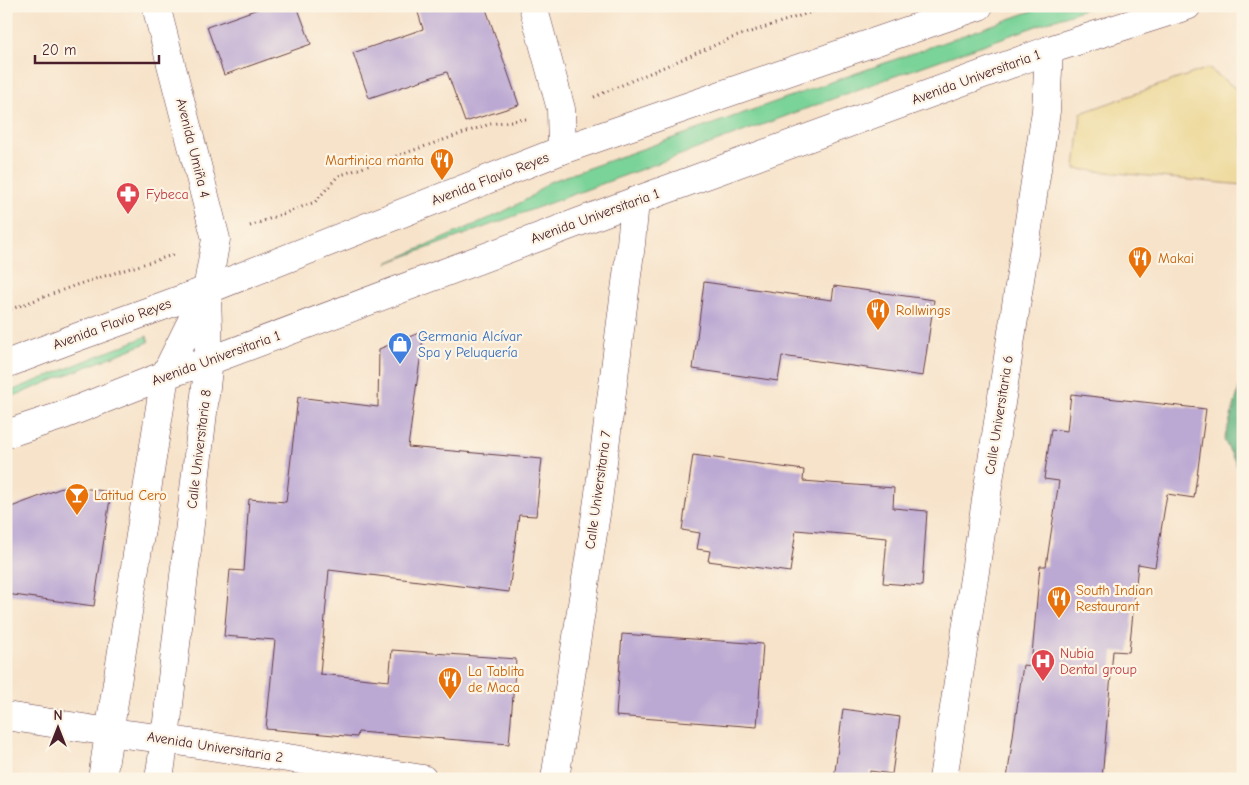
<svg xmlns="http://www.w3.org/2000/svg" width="1249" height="785" font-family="'Comic Neue',sans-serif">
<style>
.green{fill:#7ad399;stroke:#627962}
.forest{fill:#63b581;stroke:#566a56}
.sand{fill:#eeda9e;stroke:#9c7c64}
.building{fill:#bca9d3}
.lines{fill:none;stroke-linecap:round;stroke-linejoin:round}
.street-casing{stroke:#643c43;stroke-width:29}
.secondary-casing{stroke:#643c43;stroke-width:29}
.path{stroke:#643c43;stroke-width:3;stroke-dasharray:1 4;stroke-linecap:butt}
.street{stroke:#fff;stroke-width:28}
.secondary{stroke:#fff;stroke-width:28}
.labels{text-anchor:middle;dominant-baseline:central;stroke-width:4.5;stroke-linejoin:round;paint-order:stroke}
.street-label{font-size:14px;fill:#4a1f2b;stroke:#fcf5e5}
.food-label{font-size:14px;fill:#c56008;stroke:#fcf5e5;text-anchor:start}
.health-label{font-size:14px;fill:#be3a42;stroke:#fcf5e5;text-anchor:start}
.shop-label{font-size:14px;fill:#366cbe;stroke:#fcf5e5;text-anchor:start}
</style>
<rect width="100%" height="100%" fill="#fcf5e5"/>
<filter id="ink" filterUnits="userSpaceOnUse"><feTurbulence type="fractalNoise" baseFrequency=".02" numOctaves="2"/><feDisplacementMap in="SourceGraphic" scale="10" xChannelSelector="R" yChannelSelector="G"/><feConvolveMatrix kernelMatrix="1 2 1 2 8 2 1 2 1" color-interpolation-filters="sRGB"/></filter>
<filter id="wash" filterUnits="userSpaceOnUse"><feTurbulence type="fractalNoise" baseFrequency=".0096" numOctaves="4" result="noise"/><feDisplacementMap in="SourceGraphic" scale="20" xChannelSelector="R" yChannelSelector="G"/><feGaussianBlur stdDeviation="1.12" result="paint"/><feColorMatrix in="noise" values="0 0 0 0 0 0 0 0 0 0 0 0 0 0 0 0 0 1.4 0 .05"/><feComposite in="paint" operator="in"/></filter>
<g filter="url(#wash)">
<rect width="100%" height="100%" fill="#f7e3ca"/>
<path class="green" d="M1046 6H1093L892 77 387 263 501 213 529 198 549 182Z
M147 336 149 342 6 399V393Z"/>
<path class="forest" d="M1243 376V477L1224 440Z"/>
<path class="sand" d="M1208 68 1243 94V185L1075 169 1081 113Z"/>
<g id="blocks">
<path class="building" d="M266 6H297L311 44 224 75 207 27Z
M416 6H485L519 105 465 122 447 72 369 98 353 53 423 29Z
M704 282 832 300 834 286 934 300 923 376 782 356 778 381 693 369Z
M424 331 408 447 542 459 536 516 519 515 509 592 329 570 320 674 389 681 392 650 516 659 509 744 358 732 357 737 266 729 275 640 224 636 230 570 244 571 249 499 286 502 298 397 378 407 379 349Z
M1071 394 1206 409 1194 498 1167 494 1155 567 1138 564 1129 652 1113 651 1102 779H1007L1023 665 1031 666 1040 566H1046L1059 481 1044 479 1051 429 1067 431Z
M693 455 804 470 803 481 894 488 893 508 927 511 922 586 883 583 887 538 796 530 790 572 708 561 710 551 697 549 700 533 682 530Z
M67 486 111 492 94 606 6 594V509Z
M622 634 763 644 757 727 616 716Z
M843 709 900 717 892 774 870 771 869 779H834Z"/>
</g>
</g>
<g filter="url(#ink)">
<use href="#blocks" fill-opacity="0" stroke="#643c43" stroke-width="1"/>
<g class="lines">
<g class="street-casing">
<path id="street" d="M156 6 216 239 207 290
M533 6 561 109 562 150
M6 716 109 732 165 739 423 779
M555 779 598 501 631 244 635 201
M943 779 1046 111 1049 50"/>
</g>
<g class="secondary-casing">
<path id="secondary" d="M6 364 72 339 207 290 562 150 979 6
M6 434 61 416 165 375 209 361 635 201 1049 50 1187 6
M102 779 165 375 207 290
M159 779 165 739 209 361 207 294"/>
</g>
<path class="path" d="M594 97 729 39 830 6
M250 226 315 202 338 176 490 124 526 119
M6 311 79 284 176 254"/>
<use href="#street" class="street"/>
<use href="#secondary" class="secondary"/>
</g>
</g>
<defs>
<g id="restaurant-pin" transform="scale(1.25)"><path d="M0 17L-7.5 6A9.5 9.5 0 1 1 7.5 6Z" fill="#e8710a" stroke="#fcf5e5"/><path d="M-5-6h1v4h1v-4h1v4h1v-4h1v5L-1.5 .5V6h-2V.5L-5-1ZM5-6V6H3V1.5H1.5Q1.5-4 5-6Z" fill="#fff"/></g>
<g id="pharmacy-pin" transform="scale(1.25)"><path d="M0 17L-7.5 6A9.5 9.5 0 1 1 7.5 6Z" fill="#e0444e" stroke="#fcf5e5"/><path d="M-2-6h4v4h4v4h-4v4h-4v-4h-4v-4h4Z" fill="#fff"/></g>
<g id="shop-pin" transform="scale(1.25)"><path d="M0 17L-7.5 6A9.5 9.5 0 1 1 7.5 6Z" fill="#3f7fe0" stroke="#fcf5e5"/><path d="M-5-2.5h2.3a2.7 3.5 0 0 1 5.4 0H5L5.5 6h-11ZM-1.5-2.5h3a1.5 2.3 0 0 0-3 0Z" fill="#fff"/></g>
<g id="bar-pin" transform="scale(1.25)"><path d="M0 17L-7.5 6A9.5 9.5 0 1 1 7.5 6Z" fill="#e8710a" stroke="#fcf5e5"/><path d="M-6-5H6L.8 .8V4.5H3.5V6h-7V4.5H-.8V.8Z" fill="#fff"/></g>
<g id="hospital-pin" transform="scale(1.25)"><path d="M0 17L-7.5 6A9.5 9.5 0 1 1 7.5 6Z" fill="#e0444e" stroke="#fcf5e5"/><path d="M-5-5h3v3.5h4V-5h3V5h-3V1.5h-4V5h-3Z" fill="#fff"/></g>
</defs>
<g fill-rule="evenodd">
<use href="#restaurant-pin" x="442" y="160"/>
<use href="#pharmacy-pin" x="128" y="194"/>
<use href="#restaurant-pin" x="1140" y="258"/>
<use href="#restaurant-pin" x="878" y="310"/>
<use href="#shop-pin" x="400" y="344"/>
<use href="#bar-pin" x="77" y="495"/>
<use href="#restaurant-pin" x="1059" y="598"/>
<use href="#hospital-pin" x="1043" y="661"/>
<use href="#restaurant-pin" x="450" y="679"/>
</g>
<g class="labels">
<g class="street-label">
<text transform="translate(976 77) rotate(-20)">Avenida Universitaria 1</text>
<text transform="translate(193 148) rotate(76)">Avenida Umiña 4</text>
<text transform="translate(490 179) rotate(-21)">Avenida Flavio Reyes</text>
<text transform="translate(595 216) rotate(-20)">Avenida Universitaria 1</text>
<text transform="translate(112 324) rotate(-20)">Avenida Flavio Reyes</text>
<text transform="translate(216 358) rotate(-20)">Avenida Universitaria 1</text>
<text transform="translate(999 415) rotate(-81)">Calle Universitaria 6</text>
<text transform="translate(199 449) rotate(-83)">Calle Universitaria 8</text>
<text transform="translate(598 490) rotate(-82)">Calle Universitaria 7</text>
<text transform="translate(215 747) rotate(9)">Avenida Universitaria 2</text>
</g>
<g class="food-label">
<text x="424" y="160" text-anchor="end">Martinica manta</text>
<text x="1158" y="258">Makai</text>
<text x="896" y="310">Rollwings</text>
<text x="94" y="495">Latitud Cero</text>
<text x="1076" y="590">South Indian<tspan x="1076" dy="16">Restaurant</tspan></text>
<text x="468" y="671">La Tablita<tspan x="468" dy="16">de Maca</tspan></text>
</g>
<g class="health-label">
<text x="146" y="194">Fybeca</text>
<text x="1060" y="653">Nubia<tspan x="1060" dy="16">Dental group</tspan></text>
</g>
<g class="shop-label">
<text x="418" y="336">Germania Alcívar<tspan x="418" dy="16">Spa y Peluquería</tspan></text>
</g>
</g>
<rect width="1249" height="785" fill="none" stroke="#fcf5e5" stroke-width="25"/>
<g transform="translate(58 728)" stroke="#fcf5e5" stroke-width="4" paint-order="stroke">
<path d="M0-4L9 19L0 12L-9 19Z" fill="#4a1f2b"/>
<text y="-8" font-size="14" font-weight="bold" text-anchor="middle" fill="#4a1f2b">N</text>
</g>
<path d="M35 55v8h124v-8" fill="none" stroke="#4a1f2b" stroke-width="2.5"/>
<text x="42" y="55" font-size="15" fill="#4a1f2b" stroke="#fcf5e5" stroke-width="4" paint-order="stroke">20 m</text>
</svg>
